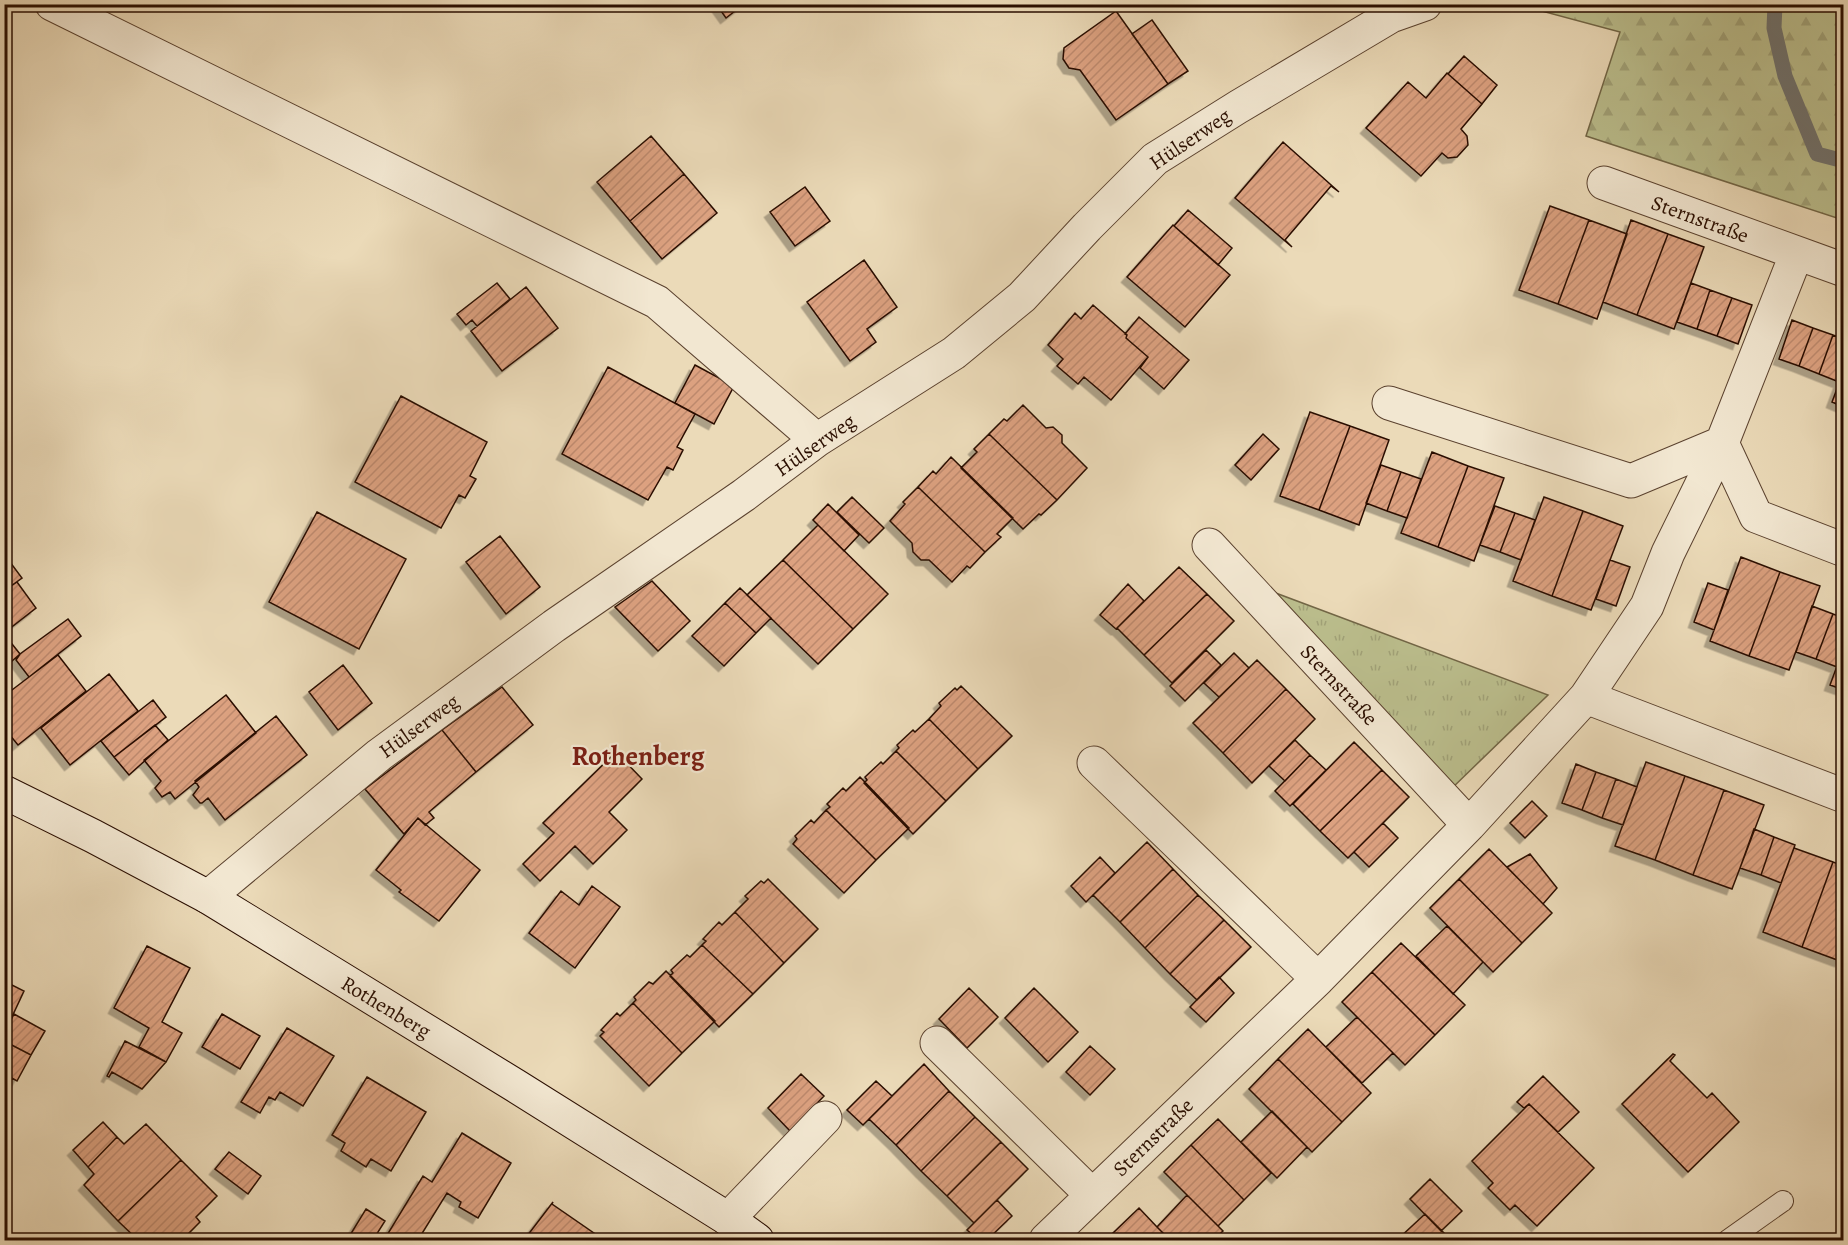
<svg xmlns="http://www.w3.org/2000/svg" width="1848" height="1245" font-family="Alegreya,serif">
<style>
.grass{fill:url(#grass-tufts);stroke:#726646;stroke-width:1.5}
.forest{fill:url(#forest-firs);stroke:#726646;stroke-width:1.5}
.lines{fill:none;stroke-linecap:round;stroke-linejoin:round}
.stream{stroke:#707370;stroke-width:15}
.building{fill:url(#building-hatch);stroke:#2a0e00;stroke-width:1.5;filter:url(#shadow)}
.lane-casing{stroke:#5a412e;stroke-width:22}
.street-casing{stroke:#5a412e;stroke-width:35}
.secondary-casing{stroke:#2a0e00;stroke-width:35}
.lane{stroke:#f2e7d1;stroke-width:20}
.street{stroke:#f2e7d1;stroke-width:33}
.secondary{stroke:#f2e7d1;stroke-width:33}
.labels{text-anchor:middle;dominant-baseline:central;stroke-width:4.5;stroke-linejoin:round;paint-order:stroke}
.street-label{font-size:21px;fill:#2a0e00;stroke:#f2e7d1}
.district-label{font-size:27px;font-weight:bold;fill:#7a1f14;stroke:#f2e7d1}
</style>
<defs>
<pattern id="grass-tufts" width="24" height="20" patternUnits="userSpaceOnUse" patternTransform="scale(1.5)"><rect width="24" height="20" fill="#bbbe8d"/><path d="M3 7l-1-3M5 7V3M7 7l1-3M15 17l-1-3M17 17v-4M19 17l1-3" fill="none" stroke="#a1a278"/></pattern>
<pattern id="forest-firs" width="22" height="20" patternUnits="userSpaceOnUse" patternTransform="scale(1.5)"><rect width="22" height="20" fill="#bbbe8d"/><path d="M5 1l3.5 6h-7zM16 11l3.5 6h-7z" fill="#a1a278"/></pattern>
<pattern id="building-hatch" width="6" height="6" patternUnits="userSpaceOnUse" patternTransform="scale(1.5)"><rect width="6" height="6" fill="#dca180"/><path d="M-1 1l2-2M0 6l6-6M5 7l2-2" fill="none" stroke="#bd896d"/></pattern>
<filter id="shadow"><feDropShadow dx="-5.5" dy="5.5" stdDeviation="0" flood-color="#0004"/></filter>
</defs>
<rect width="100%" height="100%" fill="#ebdab8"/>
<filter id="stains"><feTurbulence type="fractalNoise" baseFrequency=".00333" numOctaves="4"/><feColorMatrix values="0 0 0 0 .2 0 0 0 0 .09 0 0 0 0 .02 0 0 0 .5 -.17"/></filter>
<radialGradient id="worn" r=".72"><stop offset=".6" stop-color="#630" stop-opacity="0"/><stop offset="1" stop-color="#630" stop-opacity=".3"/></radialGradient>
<path class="grass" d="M1257 586 1548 695 1448 792Z"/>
<path class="forest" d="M1519 5H1843V220L1586 136 1620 32Z"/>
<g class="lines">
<path class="stream" d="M1775 4 1774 28 1785 76 1817 154 1844 161"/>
</g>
<path class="building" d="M716 4H744L726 18Z
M1116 11 1168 84 1116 120 1080 70 1069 68 1063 59 1064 48Z
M1152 20 1188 71 1168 84 1132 34Z
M1464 56 1497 85 1482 104 1448 74Z
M1447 73 1482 104 1461 129 1467 136 1468 145 1457 157 1448 158 1442 153 1421 176 1366 128 1408 82 1426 98Z
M651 136 684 174 630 221 597 182Z
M1283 142 1339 192 1331 186 1285 240 1292 247 1235 198Z
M684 174 717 213 662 259 630 221Z
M805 187 830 221 795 246 770 212Z
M1550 206 1589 220 1558 304 1519 290Z
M1188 210 1232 248 1218 265 1174 226Z
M1589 220 1627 234 1597 319 1558 304Z
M1631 220 1668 234 1637 315 1603 302Z
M1173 225 1230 275 1185 327 1127 277Z
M1668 234 1704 247 1674 329 1637 315Z
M864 260 897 307 867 329 876 342 850 361 807 302Z
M497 283 510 299 477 326 472 320 466 325 457 314Z
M1691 283 1710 290 1697 329 1677 322Z
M526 287 558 328 502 371 471 331Z
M1710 290 1732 298 1717 336 1697 329Z
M1732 298 1752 305 1738 344 1717 336Z
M1093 305 1127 335 1126 338 1148 357 1111 400 1084 377 1078 384 1057 366 1063 359 1048 345 1075 313 1081 319Z
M1139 317 1189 360 1164 389 1140 368 1148 357 1126 338 1127 335 1125 334Z
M1792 320 1813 328 1799 366 1779 359Z
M1813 328 1833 335 1819 374 1799 366Z
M1833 335 1844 339V370L1839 382 1819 374Z
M695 365 734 386 714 424 675 403Z
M608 367 695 414 677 447 683 450 673 470 667 467 648 500 562 454Z
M1844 370V407L1832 402Z
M401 396 487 442 470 476 476 479 465 498 459 495 441 528 355 482Z
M1023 405 1046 428 1053 427 1062 435V443L1087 468 1057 500 989 434 1004 419 1007 421Z
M1310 412 1350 426 1319 510 1280 496Z
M1350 426 1389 440 1359 525 1319 510Z
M989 434 1057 500 1041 515 1039 514 1023 529 961 468 977 452 974 449Z
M1263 434 1279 449 1251 480 1235 465Z
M1432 452 1468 466 1438 547 1401 533Z
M951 457 1013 518 997 534 1001 537 985 552 918 487 933 471 936 474Z
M1381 465 1401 472 1387 511 1366 503Z
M1468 466 1504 478 1474 561 1438 547Z
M1401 472 1421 479 1407 518 1387 511Z
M918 487 985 552 970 568 967 566 952 582 929 560H921L913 552 912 543 890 521 905 504 903 502Z
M852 497 884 528 869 543 837 512Z
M1544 497 1583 511 1552 596 1513 581Z
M828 504 859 535 844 551 813 520Z
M1495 506 1515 513 1500 552 1480 545Z
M1583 511 1623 526 1591 610 1552 596Z
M317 512 406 559 359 649 269 602Z
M1515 513 1535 520 1521 560 1500 552Z
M818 525 888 594 853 629 783 560Z
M500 536 540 587 506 614 466 562Z
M4 554 22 578 4 591Z
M1741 557 1780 572 1749 656 1710 641Z
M783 560 853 629 818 664 747 595Z
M1610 560 1630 567 1616 606 1596 599Z
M1179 567 1207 594 1144 655 1117 628Z
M1780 572 1820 586 1789 670 1749 656Z
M652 581 690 621 658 651 615 607Z
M17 582 36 608 4 633V591Z
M1708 583 1728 590 1714 630 1694 622Z
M1128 584 1144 601 1116 629 1100 615Z
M740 588 771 618 756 633 725 603Z
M1207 594 1234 621 1172 683 1144 655Z
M725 603 756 633 724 666 692 636Z
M1812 606 1833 614 1816 659 1796 652Z
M1833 614 1844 618V647L1837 667 1816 659Z
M68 619 81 636 29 677 16 660 20 654Z
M4 634 20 654 4 668Z
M1844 647V690L1830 685Z
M1206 650 1221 665 1185 701 1170 686Z
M1234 653 1249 668 1219 697 1204 683Z
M58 655 86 691 18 745 4 728V696Z
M1257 660 1286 689 1223 753 1193 723Z
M343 665 372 703 338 730 309 692Z
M109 674 138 711 70 765 41 728Z
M961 686 1012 736 978 769 929 719 941 706 939 703 955 688 957 690Z
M502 687 533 725 476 772 442 730Z
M1286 689 1315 719 1252 783 1223 753Z
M226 695 256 733 175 799 170 792 162 797 155 788 161 781 144 760Z
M153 700 166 717 114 757 101 741Z
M276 716 307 755 225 820 208 798 202 803H200L193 795 199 787 195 781Z
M929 719 978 769 946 801 896 751 899 748 897 745 913 730 915 732Z
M155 725 168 740 129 775 114 757Z
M442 730 476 772 429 812 434 818 425 825 418 818 404 834 365 789Z
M1295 740 1310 755 1285 781 1269 766Z
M1354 742 1382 770 1320 831 1293 804Z
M896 751 946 801 913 834 864 783 867 780 865 777 881 762 883 764Z
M616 752 642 779 609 812 627 830 593 864 575 846 540 881 523 864 554 833 543 823Z
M1310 755 1326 770 1290 806 1275 791Z
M1646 762 1685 776 1655 860 1615 846Z
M1576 764 1596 772 1582 810 1562 803Z
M1382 770 1409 797 1348 858 1320 831Z
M1596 772 1616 779 1602 818 1582 810Z
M1685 776 1724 790 1693 875 1655 860Z
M860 777 909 828 876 860 826 810 830 807 827 804 843 788 846 791Z
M1616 779 1637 787 1623 825 1602 818Z
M1724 790 1764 805 1732 889 1693 875Z
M1532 801 1547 816 1525 838 1510 823Z
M826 810 876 860 844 893 793 844 797 839 795 836 811 820 814 823Z
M418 818 480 870 439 921 399 892 401 890 376 870Z
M1383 823 1398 838 1369 867 1354 852Z
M1754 829 1774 837 1761 875 1740 868Z
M1774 837 1795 845 1781 883 1761 875Z
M1147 842 1173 869 1120 922 1093 895Z
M1794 848 1833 862 1802 947 1763 932Z
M1489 849 1552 913 1522 943 1459 879Z
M1530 854 1557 888 1543 904 1507 867Z
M1100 857 1115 873 1086 902 1071 886Z
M1833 862 1844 866V953L1840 961 1802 947Z
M1173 869 1198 895 1145 948 1120 922Z
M768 879 818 929 784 963 735 912 748 899 745 896 761 881 764 883Z
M1459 879 1522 943 1493 972 1430 908Z
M592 886 620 907 575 968 529 933 561 891 579 905Z
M1198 895 1224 920 1170 974 1145 948Z
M735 912 784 963 753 994 702 945 706 941 703 939 719 922 722 925Z
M1224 920 1251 947 1197 1000 1170 974Z
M1447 926 1483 962 1453 994 1416 956Z
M1401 943 1465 1005 1435 1035 1372 972Z
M702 945 753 994 719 1027 670 976 673 973 671 970 687 955 690 957Z
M147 946 190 968 162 1022 182 1033 166 1062 139 1047 149 1028 114 1008Z
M666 971 715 1021 682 1053 633 1003 636 1000 634 997 649 982 653 984Z
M1372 972 1435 1035 1405 1065 1342 1002Z
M1219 977 1234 993 1206 1022 1190 1007Z
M4 981 24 991 4 1034Z
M969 988 998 1017 967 1048 939 1019Z
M1034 988 1078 1032 1048 1062 1005 1018Z
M633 1003 682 1053 649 1086 600 1036 604 1032 601 1030 617 1013 620 1016Z
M14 1014 45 1031 31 1055 4 1041V1034Z
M222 1014 260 1036 240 1069 202 1047Z
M1357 1017 1393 1053 1362 1083 1326 1047Z
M287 1028 334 1056 303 1106 280 1092 275 1100 269 1097 260 1113 241 1102Z
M1308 1029 1371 1093 1342 1122 1278 1059Z
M4 1041 31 1055 17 1081 12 1078 4 1092Z
M125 1041 166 1062 142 1089 112 1072 109 1077 107 1076Z
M1090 1046 1115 1069 1090 1095 1066 1072Z
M1673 1054 1675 1055 1670 1061 1707 1098 1712 1093 1739 1122 1688 1172 1622 1104Z
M1278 1059 1342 1122 1312 1152 1249 1089Z
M924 1064 949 1091 896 1145 869 1119Z
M801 1074 824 1096 790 1131 768 1108Z
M1543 1076 1579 1112 1558 1132 1529 1104 1524 1108 1517 1102Z
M367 1077 426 1112 391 1171 371 1159 366 1167 341 1151 345 1143 332 1135Z
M876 1081 892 1096 863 1125 847 1110Z
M949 1091 975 1117 921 1171 896 1145Z
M1529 1104 1594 1168 1537 1226 1515 1205 1510 1210 1488 1188 1493 1183 1472 1161Z
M1272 1111 1307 1147 1277 1178 1241 1142Z
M975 1117 1001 1142 947 1196 921 1171Z
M1218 1119 1271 1173 1244 1200 1191 1145Z
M103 1122 117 1137 88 1167 73 1150Z
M146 1124 181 1160 118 1221 84 1185 94 1174 88 1167 117 1137 124 1144Z
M462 1133 511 1163 478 1218 459 1207 461 1202 447 1193 418 1240H384L423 1176 432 1182Z
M1001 1142 1028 1169 974 1223 947 1196Z
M1191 1145 1244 1200 1218 1226 1164 1172Z
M229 1152 261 1176 248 1194 215 1169Z
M181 1160 217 1196 196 1217 200 1222 182 1240 175 1237 171 1240H138L118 1221Z
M1430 1179 1462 1211 1441 1231 1410 1199Z
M1187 1195 1223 1231 1213 1240H1170L1157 1227Z
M997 1200 1012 1216 987 1240H979L967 1230Z
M553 1202 552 1204 604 1240H524Z
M1139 1208 1157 1227 1170 1240H1117L1111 1235Z
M366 1209 385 1221 373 1240H347Z
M1425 1214 1451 1240H1397Z"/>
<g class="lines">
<g class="lane-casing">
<path id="lane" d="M1728 1240 1783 1201"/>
</g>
<g class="street-casing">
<path id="street" d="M52 4 657 302 817 440
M1604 183 1844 270
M1389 403 1631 481 1722 443 1756 516 1844 550
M1209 545 1469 825
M1586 697 1844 796
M1094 763 1318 979
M208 897 379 755 554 626 744 495 817 440 954 353 1022 297 1087 227 1155 159 1238 107 1391 16 1425 4
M937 1043 1092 1195
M728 1219 825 1118
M1046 1240 1318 979 1469 825 1586 697 1647 606 1668 553 1722 443 1796 255"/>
</g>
<g class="secondary-casing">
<path id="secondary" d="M4 792 93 836 208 897 516 1086 728 1219 757 1240"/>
</g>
<use href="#lane" class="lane"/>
<use href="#street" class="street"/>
<use href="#secondary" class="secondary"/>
</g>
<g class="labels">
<g class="street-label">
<text transform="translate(1190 139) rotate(-34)">Hülserweg</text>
<text transform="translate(1700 219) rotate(20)">Sternstraße</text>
<text transform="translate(815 445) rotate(-35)">Hülserweg</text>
<text transform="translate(1339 685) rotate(47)">Sternstraße</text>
<text transform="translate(419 726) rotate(-36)">Hülserweg</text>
<text transform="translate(386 1007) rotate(31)">Rothenberg</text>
<text transform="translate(1153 1137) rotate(-44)">Sternstraße</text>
</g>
<g class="district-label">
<text x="638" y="756">Rothenberg</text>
</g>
</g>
<rect width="1848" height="1245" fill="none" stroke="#ebdab8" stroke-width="24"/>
<rect x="6" y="6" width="1836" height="1233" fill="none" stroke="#2a0e00" stroke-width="3"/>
<rect x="12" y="12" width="1824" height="1221" fill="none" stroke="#2a0e00" stroke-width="1.5"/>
<rect width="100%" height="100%" filter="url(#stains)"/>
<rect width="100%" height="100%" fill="url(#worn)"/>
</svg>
